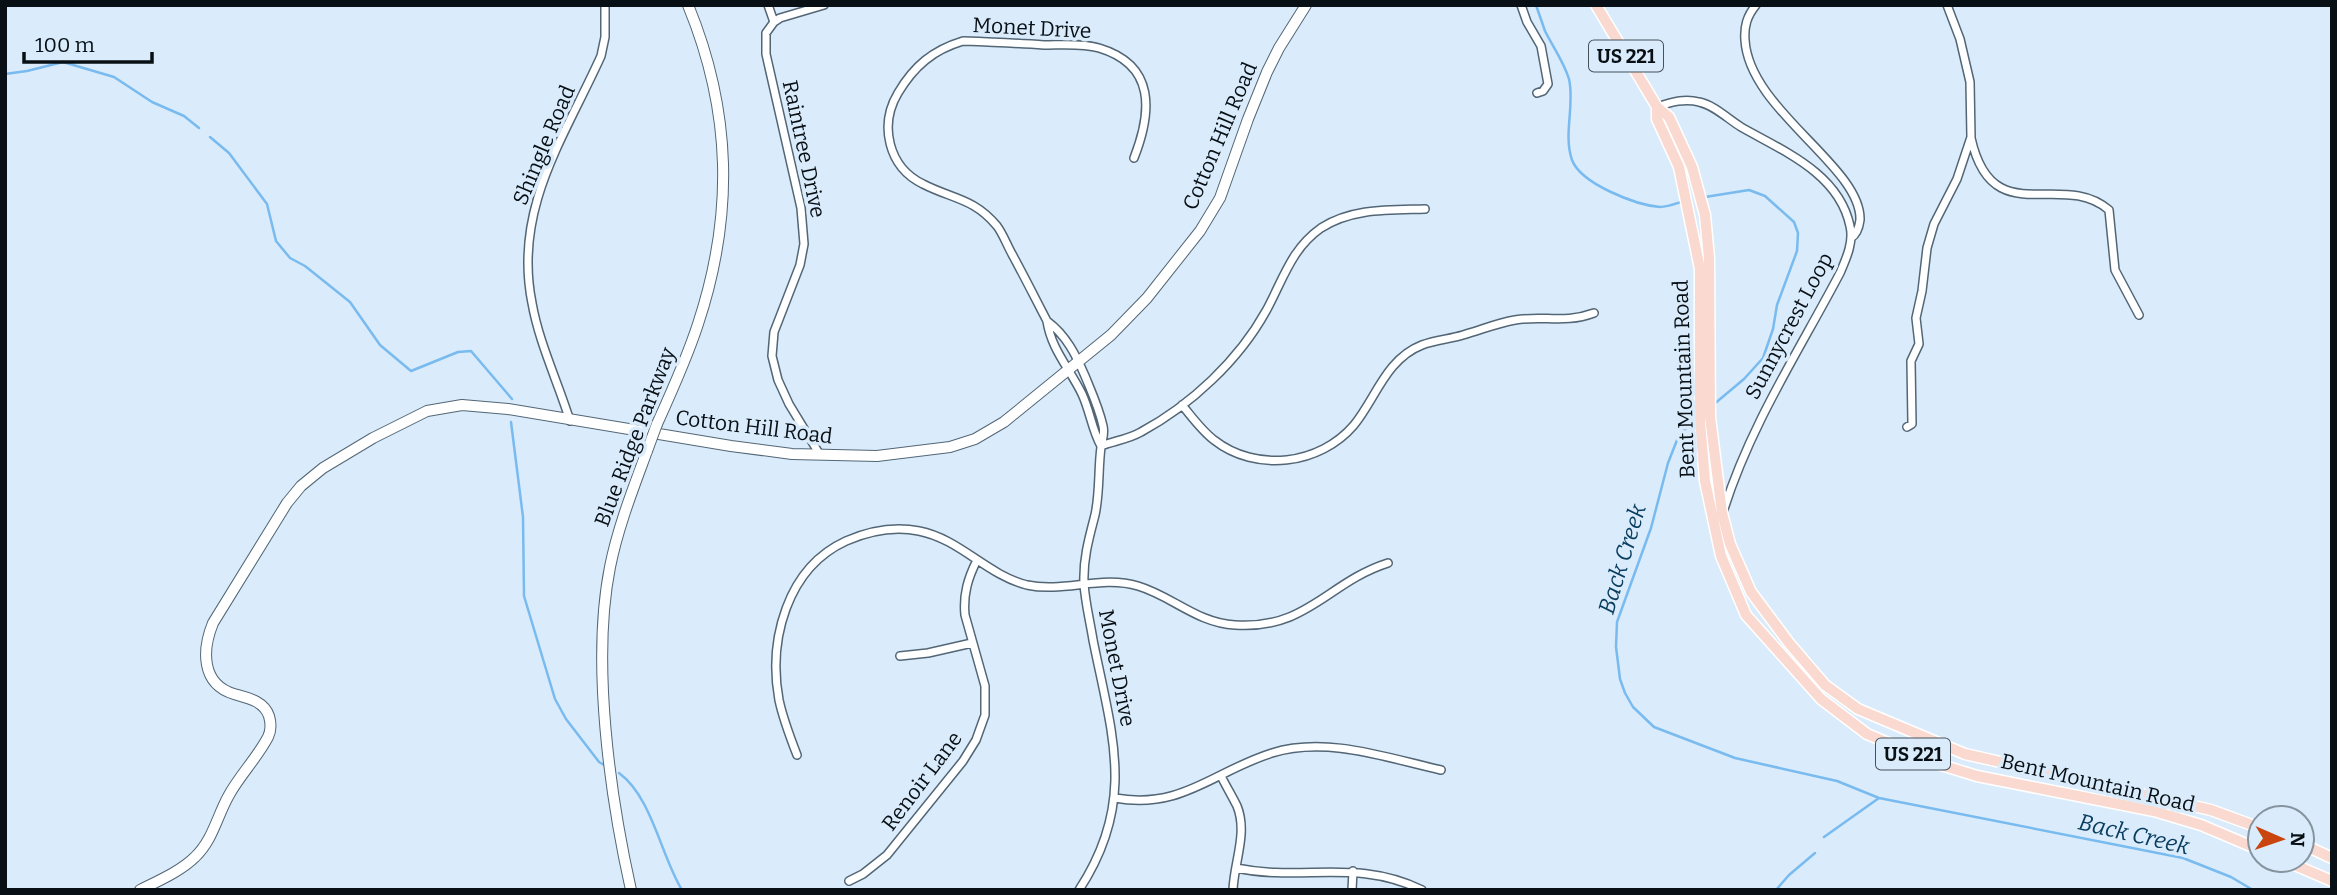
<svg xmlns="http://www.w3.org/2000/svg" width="2337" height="895" font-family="Bitter,serif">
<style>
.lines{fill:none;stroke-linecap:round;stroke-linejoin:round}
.stream{stroke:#79baef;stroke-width:2.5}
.street-casing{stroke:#536676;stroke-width:10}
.secondary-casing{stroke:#536676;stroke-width:12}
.primary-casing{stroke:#fff;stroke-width:13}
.street{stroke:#fff;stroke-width:7}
.secondary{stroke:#fff;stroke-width:10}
.primary{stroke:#fadad0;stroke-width:10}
.secondary-bridge-casing{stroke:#536676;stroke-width:12;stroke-linecap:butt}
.secondary-bridge{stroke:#fff;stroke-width:10}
.labels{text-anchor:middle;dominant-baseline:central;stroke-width:7;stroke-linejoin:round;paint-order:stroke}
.shield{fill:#daecfb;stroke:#47515a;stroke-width:2}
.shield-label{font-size:19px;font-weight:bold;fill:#080f15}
.street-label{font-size:21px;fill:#080f15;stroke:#daecfb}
.water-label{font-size:23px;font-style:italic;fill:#093d5f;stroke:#daecfb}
</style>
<rect width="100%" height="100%" fill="#daecfb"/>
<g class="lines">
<path class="stream" d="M1536 5C1539 14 1542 22 1545 31 1553 47 1564 62 1569 79 1575 105 1563 134 1572 160 1581 184 1636 205 1660 207 1667 207 1675 204 1681 202
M5 74 27 71 63 62 114 77 152 102 184 116 199 128
M210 137 229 153 267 204 276 241 290 258 305 266 350 302 380 345 411 371 458 352 471 351 512 399
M1705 197 1749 190 1765 196 1794 222 1798 233 1797 251 1777 305 1773 329 1763 358 1744 379 1713 405
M1697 418 1679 435 1668 463 1651 528 1617 622 1616 647 1620 679 1625 693 1633 707 1654 727 1735 758 1837 781 1879 798 2183 858 2231 877 2253 890
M511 422 523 517 524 596 555 699 566 719 599 762 606 766
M619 773C652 797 661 856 682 890
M1824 837 1879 798
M1776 890 1789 875 1815 853"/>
<g class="street-casing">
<path id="street" d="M768 5 774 22 766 33V54L801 208 804 244 800 265 774 332 772 356 778 380 789 404 820 455
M1521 5 1527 22 1541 46 1548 84 1543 91 1537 93
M1756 5C1747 16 1744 26 1745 40 1749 110 1862 167 1860 220 1859 228 1857 234 1851 238
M774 22 780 18 824 5
M1657 107C1671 102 1685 98 1699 102 1714 105 1728 119 1741 127 1783 151 1839 173 1850 226 1854 242 1846 259 1840 273 1799 351 1751 424 1724 509
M1971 138C1992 233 2061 169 2109 210L2115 270 2139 315
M1047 321C1066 335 1076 355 1085 376 1092 393 1099 408 1103 426 1105 435 1102 439 1101 447 1098 470 1100 492 1095 515 1089 538 1083 559 1084 583 1085 602 1090 621 1093 640 1112 735 1137 802 1079 890
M1182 405C1192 417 1202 431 1214 440 1256 473 1320 465 1354 425 1376 398 1386 359 1422 345 1435 340 1450 339 1463 335 1481 330 1497 323 1515 320 1543 315 1564 324 1594 313
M570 421C558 382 539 343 532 303 513 209 564 138 601 56L605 37V5
M1907 427 1912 424 1911 361 1919 344 1916 318 1922 291 1927 248 1934 224 1957 179 1971 137 1970 82 1960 39 1947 5
M1101 446C1092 430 1090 411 1082 394 1070 369 1051 349 1047 321 1035 298 1024 276 1012 254 1007 245 1003 234 997 226 974 198 952 199 923 184 888 167 879 125 898 93 914 66 933 50 963 41 990 42 1017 43 1044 45 1061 45 1082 43 1099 48 1156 65 1152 112 1134 158
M1101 446C1114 441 1129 439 1141 432 1191 405 1239 360 1266 311 1283 280 1291 249 1321 228 1352 208 1389 210 1425 209
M900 656 928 653 972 643
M797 755C790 737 783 719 779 700 768 640 787 568 846 541 869 531 894 526 919 531 960 539 987 575 1027 585 1064 593 1101 575 1138 586 1172 596 1197 623 1235 625 1307 630 1328 582 1388 563
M1221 776C1226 786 1232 796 1237 806 1248 833 1234 862 1233 890
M1115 798C1182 810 1214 771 1272 753 1327 736 1387 758 1441 770
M1236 868C1304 882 1355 858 1422 890
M849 881 863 874 887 855 963 761 976 740 985 715V686L965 615C963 594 968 578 977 560
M1352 890 1353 871"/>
</g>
<g class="secondary-casing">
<path id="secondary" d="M657 424C672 391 687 358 698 324 734 215 732 112 688 5
M140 890C158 881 181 871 195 857 213 840 217 816 229 795 240 775 257 758 268 737 271 731 271 723 269 716 264 701 248 698 234 694 201 684 202 650 213 623L287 503 301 486 323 468 373 438 427 411 462 405 508 409 731 446 792 454 877 456 950 447 975 439 1004 422 1111 335 1147 298 1200 231 1220 198 1248 119 1267 72 1279 48 1306 5
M631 890C610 796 591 662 610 567 618 527 633 489 647 451"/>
</g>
<g class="primary-casing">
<path id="primary" d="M1596 5 1657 107 1669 117 1692 167 1705 215 1709 258 1710 417 1722 513 1730 544 1751 592 1789 643 1825 685 1858 709 1965 754 2211 810 2260 828
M1657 107V119L1679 167 1700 269V422L1705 481 1721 556 1746 615 1821 699 1867 734 1938 764 1977 776 2154 811 2201 825 2260 850
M2302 844 2332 858
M2283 860 2332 881"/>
</g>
<use href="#street" class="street"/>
<use href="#secondary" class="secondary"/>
<use href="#primary" class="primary"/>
<g class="secondary-bridge-casing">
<path id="secondary-bridge" d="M647 451 657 424"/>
</g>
<use href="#secondary-bridge" class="secondary-bridge"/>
</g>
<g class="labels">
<g class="shield">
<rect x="1589" y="40.5" width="74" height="31" rx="5"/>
<rect x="1876" y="738.5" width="74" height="31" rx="5"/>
</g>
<g class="shield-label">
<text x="1626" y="56">US 221</text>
<text x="1913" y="754">US 221</text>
</g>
<g class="street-label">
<text transform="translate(1032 28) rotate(3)">Monet Drive</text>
<text transform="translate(1220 136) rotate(-67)">Cotton Hill Road</text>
<text transform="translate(544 145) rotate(-67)">Shingle Road</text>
<text transform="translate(804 149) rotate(78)">Raintree Drive</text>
<text transform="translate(1789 326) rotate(-62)">Sunnycrest Loop</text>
<text transform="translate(1684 379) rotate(-92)">Bent Mountain Road</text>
<text transform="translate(754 427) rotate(7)">Cotton Hill Road</text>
<text transform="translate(635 437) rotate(-69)">Blue Ridge Parkway</text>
<text transform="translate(1117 668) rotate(79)">Monet Drive</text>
<text transform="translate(922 781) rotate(-53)">Renoir Lane</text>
<text transform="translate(2098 783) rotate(13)">Bent Mountain Road</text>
</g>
<g class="water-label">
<text transform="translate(1622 559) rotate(-73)">Back Creek</text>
<text transform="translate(2134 834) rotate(13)">Back Creek</text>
</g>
</g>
<rect width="2337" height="895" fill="none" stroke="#080f15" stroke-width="14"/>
<g transform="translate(2281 839) rotate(92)"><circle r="33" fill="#daecfb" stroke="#86949f" stroke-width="2"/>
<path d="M0-5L12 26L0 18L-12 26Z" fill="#ca440d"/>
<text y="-10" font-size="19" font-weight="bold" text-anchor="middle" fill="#080f15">N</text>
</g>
<path d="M24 52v10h128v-10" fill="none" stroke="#080f15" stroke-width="3.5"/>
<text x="35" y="52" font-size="21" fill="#080f15" stroke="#daecfb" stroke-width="5" paint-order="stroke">100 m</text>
</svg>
